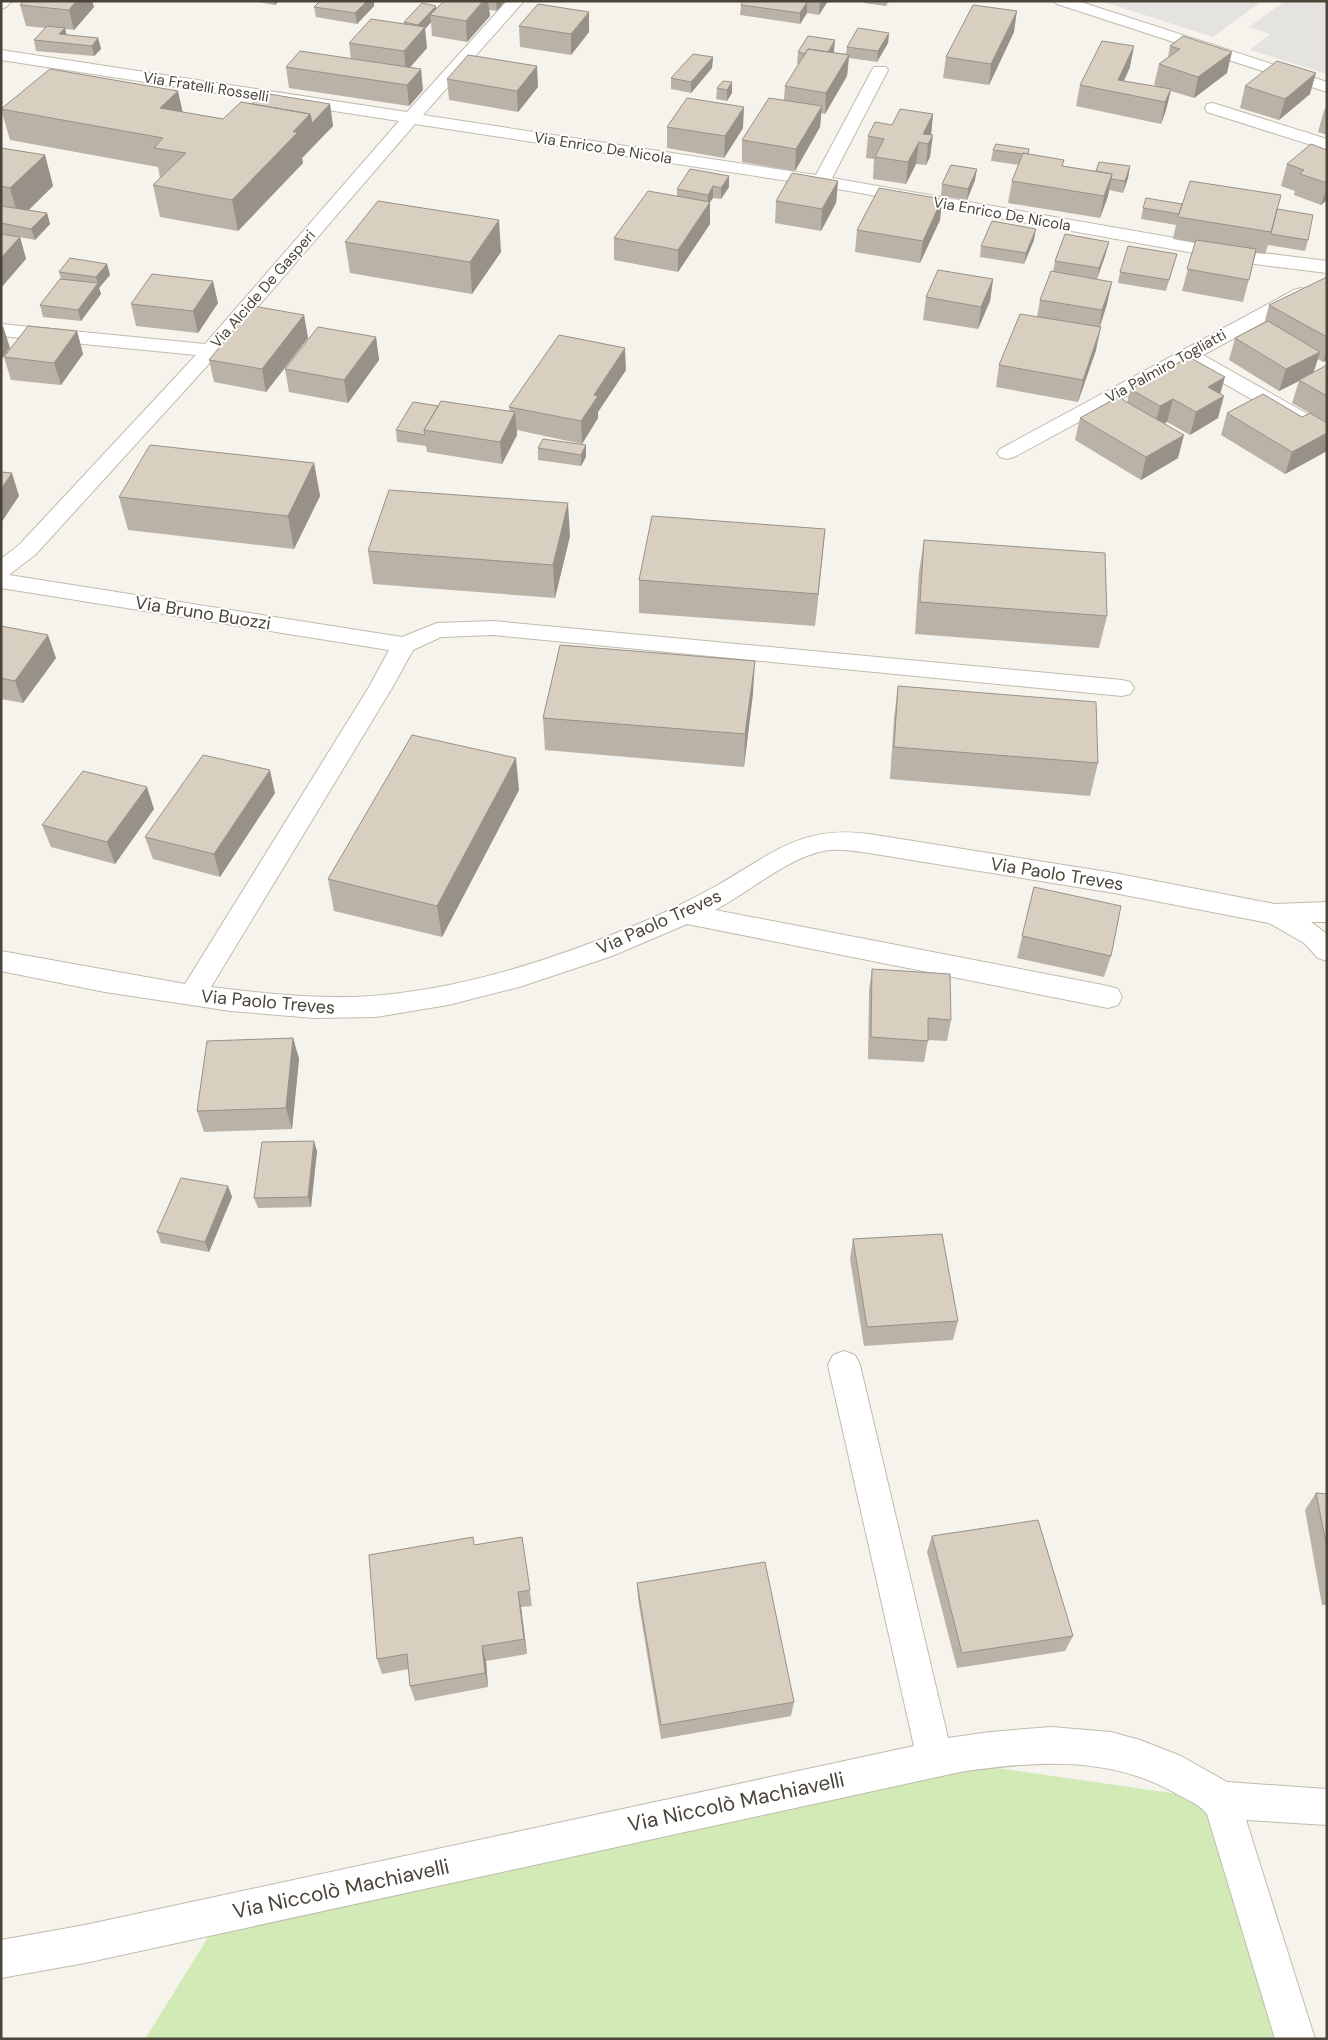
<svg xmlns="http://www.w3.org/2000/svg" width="1328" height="2040" font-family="'DM Sans',sans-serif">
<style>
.green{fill:#d2eab5}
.parking{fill:#e5e3e0}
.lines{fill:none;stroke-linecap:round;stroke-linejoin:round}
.minor-casing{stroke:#c2bbae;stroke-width:2}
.minor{fill:#fff;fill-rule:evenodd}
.wall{fill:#bab2a6}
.shaded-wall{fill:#979187}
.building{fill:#d8cfc1;stroke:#979187}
.labels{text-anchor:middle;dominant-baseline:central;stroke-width:4;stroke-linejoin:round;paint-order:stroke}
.far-street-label{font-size:15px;fill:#4b4439;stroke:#fff}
.street-label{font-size:18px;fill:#4b4439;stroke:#fff}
.near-street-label{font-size:21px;fill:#4b4439;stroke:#fff}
</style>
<rect width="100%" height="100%" fill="#f6f3ec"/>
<path class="green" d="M935 1759 1220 1800 1292 2039H145L222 1915Z"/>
<path class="parking" d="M1101 1H1262L1213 37Z
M1285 1H1327V74L1250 50 1270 34 1249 27Z"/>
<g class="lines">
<g class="minor-casing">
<path id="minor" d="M1 1H12L6 7 1 9Z
M507 1H524L423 115 816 175 872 70 874 67H886L888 70 832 178 1255 252 1327 261V273L1255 264 821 186 415 124 207 366 36 554 9 575 402 637 437 623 493 621 1122 680 1130 682 1134 688 1130 694 1122 696 493 635 441 637 413 650 392 688 211 987C258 993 306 998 354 997 448 993 545 963 631 927 660 915 689 901 716 886 772 854 801 825 869 834L1114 873 1275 904 1327 902V922H1311L1327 934V961L1318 958 1304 943 1269 923 1114 893 869 853C854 851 838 848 823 851 786 859 749 892 715 910L1108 986 1118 989 1122 997 1118 1005 1108 1008 687 924 612 956 519 987 448 1005 376 1017 314 1018 231 1011 105 992 1 971V951L185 984 369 687 389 650 1 588V559L20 544 196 355 1 336V324L205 344 399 121 1 60V50L407 112Z
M1054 1H1078L1327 82V92L1057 4Z
M1213 103 1327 139V150L1207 112 1205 108 1207 104Z
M1301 288 1308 290 1310 294 1308 298 1203 355 1327 425V440L1320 438 1188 363 1014 457 1007 459 1000 457 997 453 1000 449 1294 290Z
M844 1351 855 1355 860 1365 948 1738 990 1732 1051 1727 1111 1732 1140 1740 1181 1756 1227 1782 1327 1789V1825L1246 1820 1315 2039H1275L1207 1814C1199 1804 1186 1799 1175 1793 1109 1755 1033 1761 960 1772L85 1963 1 1978V1940L85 1925 914 1746 828 1365 833 1355Z"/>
</g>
<use href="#minor" class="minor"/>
</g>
<path class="wall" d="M24 1H92L94 7 74 30 65 29 67 35 98 38 101 49 94 56 36 51 34 40 45 28 26 26 20 5Z
M252 1H279L275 5Z
M320 1H374V6L357 24 316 17 314 7Z
M444 1H505L497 11 489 10 490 16 467 42 432 36 431 22 425 29 427 48 410 67 423 90 409 106 289 88 286 67 351 59 349 43 404 24V22L436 9Z
M743 1H828L819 15 807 13 800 24 740 15 741 5Z
M864 1H889L886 6 864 3Z
M519 26 589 32 571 55 520 47Z
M1014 32 989 85 943 78 946 57Z
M889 33 888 43 877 62 849 58 847 76 825 114 821 113 820 127 795 171 742 162V140L784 100 785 86 799 64 797 63 798 52 834 51 833 52 846 54 847 47Z
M1183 36 1227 73 1194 98 1171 91 1166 110 1161 124 1076 106 1080 85 1130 67 1124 81 1159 87 1154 85 1159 64 1168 57 1170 46Z
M713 57 712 68 691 93 671 89V78Z
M447 79 538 87 518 112 449 100Z
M732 82V93L727 101 716 99 717 88Z
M1245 86 1310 94 1279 120 1240 108Z
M252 104H330L333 126 302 158 303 163 238 231 160 217 153 185 160 178 158 167 10 140 1 109 183 112 223 119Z
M1327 108V135L1318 132 1324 110Z
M933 114 931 135 930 157 926 165 916 164 906 184 873 179 874 159 866 158 868 136 892 125Z
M667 127 743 128 724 158 667 148Z
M1 148 45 155 53 186 29 210 47 213 50 224 35 240 20 237 26 259 1 234Z
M993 150 1028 154 1063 166 1096 171 1130 166 1128 178 1123 193 1109 190 1108 196 1100 218 1008 203 1012 181 1019 165 991 161Z
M1327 150V200L1321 205 1294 195 1295 191 1281 186 1287 164Z
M690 169 729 187 721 199 713 198 710 202V224L678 272 614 260V238L677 196V189Z
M975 180 967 200 941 196 942 184Z
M838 181 836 203 821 231 775 223 776 201Z
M942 199 940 220 920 263 855 252 857 230Z
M1182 204 1277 209 1308 240 1305 251 1268 245 1269 242 1265 254 1256 253 1243 302 1182 291 1195 243 1173 239 1176 225 1141 219 1143 208Z
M1034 240 1024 264 980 257 981 246Z
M345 242 501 252 472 294 350 273Z
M1106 253 1097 279 1107 304 1099 327 1096 350 1078 402 996 387 999 365 1037 317 1040 300 1053 272 1055 261Z
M1177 254 1166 291 1118 283 1120 272Z
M107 264 110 275 99 288 101 294 81 321 43 317 40 305 61 279 59 272Z
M1327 277V360L1323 362 1318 359 1313 373 1327 365V423L1292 403 1299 381 1279 391 1229 360 1235 338 1264 324 1269 305Z
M993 279 990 301 978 329 923 320 926 297Z
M218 303 198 333 136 326 131 304Z
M304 315 308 338 266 392 214 382 209 360Z
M77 331 83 354 61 385 11 380 4 357Z
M376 337 379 360 348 403 289 392 285 369Z
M626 370 598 412V418L582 444 517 430V435L502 464 427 452 426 446 397 442 396 430 438 406 510 411 509 407Z
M1130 389 1220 394 1218 418 1190 435 1167 422 1164 424 1178 458 1141 480 1075 440 1080 418 1127 403Z
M1227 413 1327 423V451L1285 474 1221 435Z
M586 445V457L581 466 538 460V448Z
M314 463 320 496 294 549 128 530 119 497Z
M825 529 815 626 639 613V580Z
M570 536 555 598 373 584 368 551Z
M924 540 1107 616 1099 648 915 634 919 572Z
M1 626 56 658 23 703 1 699Z
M898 686 1098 763 1090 796 890 779 894 718Z
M753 693 744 767 545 750 543 718Z
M519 790 442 937 334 911 328 879Z
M275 793 220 877 153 859 145 837Z
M154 809 115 864 51 847 42 825Z
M1034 887 1111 956 1104 977 1017 958Z
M872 969 951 1020 947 1041 928 1040 924 1062 868 1059 869 990Z
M293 1038 299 1059 292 1129 204 1132 197 1111Z
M317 1151 311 1207 258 1208 254 1198Z
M228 1186 232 1197 209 1252 161 1243 157 1232Z
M853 1239 958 1321 953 1340 864 1346 850 1259Z
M1316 1493 1327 1494V1605H1322L1305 1510Z
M932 1536 1073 1636 1065 1651 957 1668 927 1552Z
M522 1537 532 1606 521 1607 527 1654 486 1661 488 1687 415 1701 410 1686 409 1669 382 1674 377 1659 475 1545Z
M637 1583 794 1702 791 1716 661 1739 638 1599Z"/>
<path class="shaded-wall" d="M76 1H92L94 7 74 30 69 10Z
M275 1H279L275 5Z
M367 1H374V6L357 24 355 13Z
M483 1H488L490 16 467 42 466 21Z
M496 1H505L497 11Z
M820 1H828L819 15Z
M807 2V13L800 24V13Z
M436 6 437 16 430 15 431 22 425 29 427 48 406 72 404 51 419 34 418 25Z
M1017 11 1014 32 989 85 991 64Z
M589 12V32L571 55V34Z
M65 28 67 38 59 34Z
M889 33 888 43 877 62 878 51Z
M98 38 101 49 94 56 92 46Z
M835 40 834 51 824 67 825 57Z
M1134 46 1130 67 1118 93V80Z
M1232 52 1227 73 1194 98 1198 77Z
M849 55 847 76 825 114 826 93Z
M713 57 712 68 691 93V82Z
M537 66 538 87 518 112 517 91Z
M421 69 423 90 409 106 407 85Z
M1316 73 1310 94 1279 120 1285 99Z
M732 82V93L727 101V90Z
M1171 89 1166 110 1161 124 1165 102Z
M178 91 185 122 160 108Z
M330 104 333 126 302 158 303 163 238 231 232 200 293 132 310 114Z
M822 106 820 127 795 171 796 149Z
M744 107 743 128 724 158 725 136Z
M933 114 931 135 923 134Z
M933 135 930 157 926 165 928 144Z
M919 142 916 164 906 184 908 162Z
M45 155 53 186 19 219 10 188Z
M1130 166 1128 178 1123 193 1125 181Z
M977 169 975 180 967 200 968 189Z
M1112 174 1108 196 1100 218 1104 196Z
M729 176V187L721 199V188Z
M838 181 836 203 821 231 822 209Z
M713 186V198L707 206 708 195Z
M1327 186V200L1321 205Z
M942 199 940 220 920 263 923 241Z
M710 202V224L678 272V250Z
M47 213 50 224 35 240 31 229Z
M499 220 501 252 472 294 470 262Z
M1036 229 1034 240 1024 264 1026 253Z
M20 237 26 259 1 288V258Z
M1109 242 1106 253 1097 279 1099 268Z
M107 264 110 275 99 288 101 294 81 321 78 310 98 283 96 277Z
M993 279 990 301 978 329 981 307Z
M213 281 218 303 198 333 193 311Z
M1112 282 1107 304 1098 333 1102 310Z
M304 315 308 338 266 392 262 369Z
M3 326 10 348 1 360V328Z
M1101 327 1096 350 1078 402 1083 380Z
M77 331 83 354 61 385 54 363Z
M376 337 379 360 348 403 344 380Z
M625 348 626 370 598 412V418L582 444 581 421 594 395Z
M1327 349V360L1323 362Z
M1320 352 1313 374 1279 391 1286 369Z
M1225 377 1219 398 1224 396 1218 418 1190 435 1196 412 1208 387Z
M1173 399 1167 422 1154 429 1160 406Z
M515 412 517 435 502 464 500 442Z
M1327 433V451L1285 474 1292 452Z
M1184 435 1178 458 1141 480 1146 457Z
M586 445V457L581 466V455Z
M314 463 320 496 294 549 288 516Z
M12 473 19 496 1 523V489Z
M568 503 570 536 555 598 553 565Z
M825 529 822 561 815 626 818 594Z
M48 635 56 658 23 703 15 681Z
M755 661 753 693 744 767 745 734Z
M516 758 519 790 442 937 437 906Z
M270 770 275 793 220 877 214 854Z
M147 787 154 809 115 864 107 842Z
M293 1038 299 1059 292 1129 286 1108Z
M314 1141 317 1151 311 1207 308 1197Z
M228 1186 232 1197 209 1252 205 1242Z
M518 1592 521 1607 527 1654 524 1639Z
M482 1646 486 1661 488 1687 485 1673Z"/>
<path class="building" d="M24 1H76L69 10 20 5Z
M320 1H367L355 13 314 7Z
M444 1H483L466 21 430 15Z
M743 1H800L807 2 800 13 741 5Z
M422 3 436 6 418 25 404 22Z
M538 4 589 12 571 34 519 26Z
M973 5 1017 11 991 64 946 57Z
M371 19 425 27 404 51 349 43Z
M47 26 65 28 59 34 98 38 92 46 34 40Z
M858 28 889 33 878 51 847 47Z
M808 36 835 40 828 52 808 49 805 54 798 52Z
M1183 36 1232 52 1198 77 1159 64 1180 49 1170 46Z
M1102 41 1134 46 1118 80 1171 89 1165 102 1080 85Z
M808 49 849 55 826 93 785 86Z
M300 51 421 69 407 85 286 67Z
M693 54 713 57 691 82 671 78Z
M468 55 537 66 517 91 447 79Z
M1277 61 1316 73 1285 99 1245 86Z
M50 69 178 91 160 108 223 119 241 102 310 114 293 132H298L232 200 153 185 186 153 154 148 163 138 1 109Z
M723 81 732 82 727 90 717 88Z
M263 93 330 104 312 123 310 114 252 104Z
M687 98 744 107 725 136 667 127Z
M769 98 822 106 796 149 742 140Z
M900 109 933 114 923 134 933 135 928 144 919 142 908 162 875 157 884 139 868 136 875 122 892 125Z
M996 144 1029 149 1028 154 1023 153V154L993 150Z
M1311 144 1327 150V183L1300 174 1304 170 1287 164Z
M1 148 45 155 10 188 1 186Z
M1023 153 1064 160 1062 166 1112 174 1104 196 1012 181Z
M1099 162 1130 166 1125 181 1111 179 1112 174 1096 171Z
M951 165 977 169 968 189 942 184Z
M690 169 729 176 721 188 713 186 708 195 677 189Z
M792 173 838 181 822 209 776 201Z
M1190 181 1281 195 1271 232 1178 217Z
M879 188 942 199 923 241 857 230Z
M648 191 710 202 678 250 614 238Z
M1146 198 1182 204 1179 214 1143 208Z
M378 201 499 220 470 262 345 242Z
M1 206 47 213 31 229 1 223Z
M1277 209 1313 215 1308 240 1271 234Z
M992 221 1036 229 1026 253 981 246Z
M1 234 20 237 1 258Z
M1065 234 1109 242 1099 268 1055 261Z
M1196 240 1256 249 1249 280 1187 269Z
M1128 246 1177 254 1169 280 1120 272Z
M70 258 107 264 96 277 59 272Z
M938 270 993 279 981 307 926 297Z
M1051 271 1112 282 1102 310 1040 300Z
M152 274 213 281 193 311 131 304Z
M1327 277V337L1269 305Z
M60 279 98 283 78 310 40 305Z
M253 306 304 315 262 369 209 360Z
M1020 314 1101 327 1083 380 999 365Z
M1268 321 1320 352 1286 369 1235 338Z
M28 326 77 331 54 363 4 357Z
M318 327 376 337 344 380 285 369Z
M559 335 625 348 594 395 598 396 581 421 509 407Z
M1189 357 1225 377 1208 387 1224 396 1196 412 1173 399 1160 406 1130 389Z
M1327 365V396L1299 380Z
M1263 394 1302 417 1310 413 1327 423V433L1292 452 1227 413Z
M1118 397 1184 435 1146 457 1080 418Z
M441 401 515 412 500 442 424 430Z
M413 402 438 406 424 430 425 435 396 430Z
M543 439 586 445 581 455 538 448Z
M150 445 314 463 288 516 119 497Z
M1 472 12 473 1 489Z
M389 490 568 503 553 565 368 551Z
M652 516 825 529 818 594 639 580Z
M924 540 1105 553 1107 616 920 602Z
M1 626 48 635 15 681 1 678Z
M560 645 755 661 745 734 543 718Z
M898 686 1096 702 1098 763 894 747Z
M412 735 516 758 437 906 328 879Z
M203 755 270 770 214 854 145 837Z
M83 771 147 787 107 842 42 825Z
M1034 887 1121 906 1111 956 1022 936Z
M872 969 950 974 951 1020 928 1018V1041L871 1037Z
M293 1038 286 1108 197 1111 207 1041Z
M314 1141 308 1197 254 1198 262 1142Z
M181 1178 228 1186 205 1242 157 1232Z
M942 1234 958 1321 867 1327 853 1239Z
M1316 1493 1327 1494V1548Z
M1038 1520 1073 1636 962 1653 932 1536Z
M473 1537 474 1545 522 1537 530 1590 518 1592 524 1639 482 1646 485 1673 410 1686 407 1654 377 1659 369 1555Z
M765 1562 794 1702 661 1725 637 1583Z"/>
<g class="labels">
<g class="far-street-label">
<text transform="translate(206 87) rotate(9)">Via Fratelli Rosselli</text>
<text transform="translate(603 148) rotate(9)">Via Enrico De Nicola</text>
<text transform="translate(1002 214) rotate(10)">Via Enrico De Nicola</text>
<text transform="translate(263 289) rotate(-49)">Via Alcide De Gasperi</text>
<text transform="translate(1166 366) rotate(-29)">Via Palmiro Togliatti</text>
</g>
<g class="street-label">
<text transform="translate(203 613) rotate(9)">Via Bruno Buozzi</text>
<text transform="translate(1057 874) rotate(9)">Via Paolo Treves</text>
<text transform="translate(659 922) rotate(-24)">Via Paolo Treves</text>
<text transform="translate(268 1002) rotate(5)">Via Paolo Treves</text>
</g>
<g class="near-street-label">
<text transform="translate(736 1802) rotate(-12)">Via Niccolò Machiavelli</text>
<text transform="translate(341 1889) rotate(-12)">Via Niccolò Machiavelli</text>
</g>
</g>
<rect width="1328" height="2040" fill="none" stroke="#4b4439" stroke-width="5"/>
</svg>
